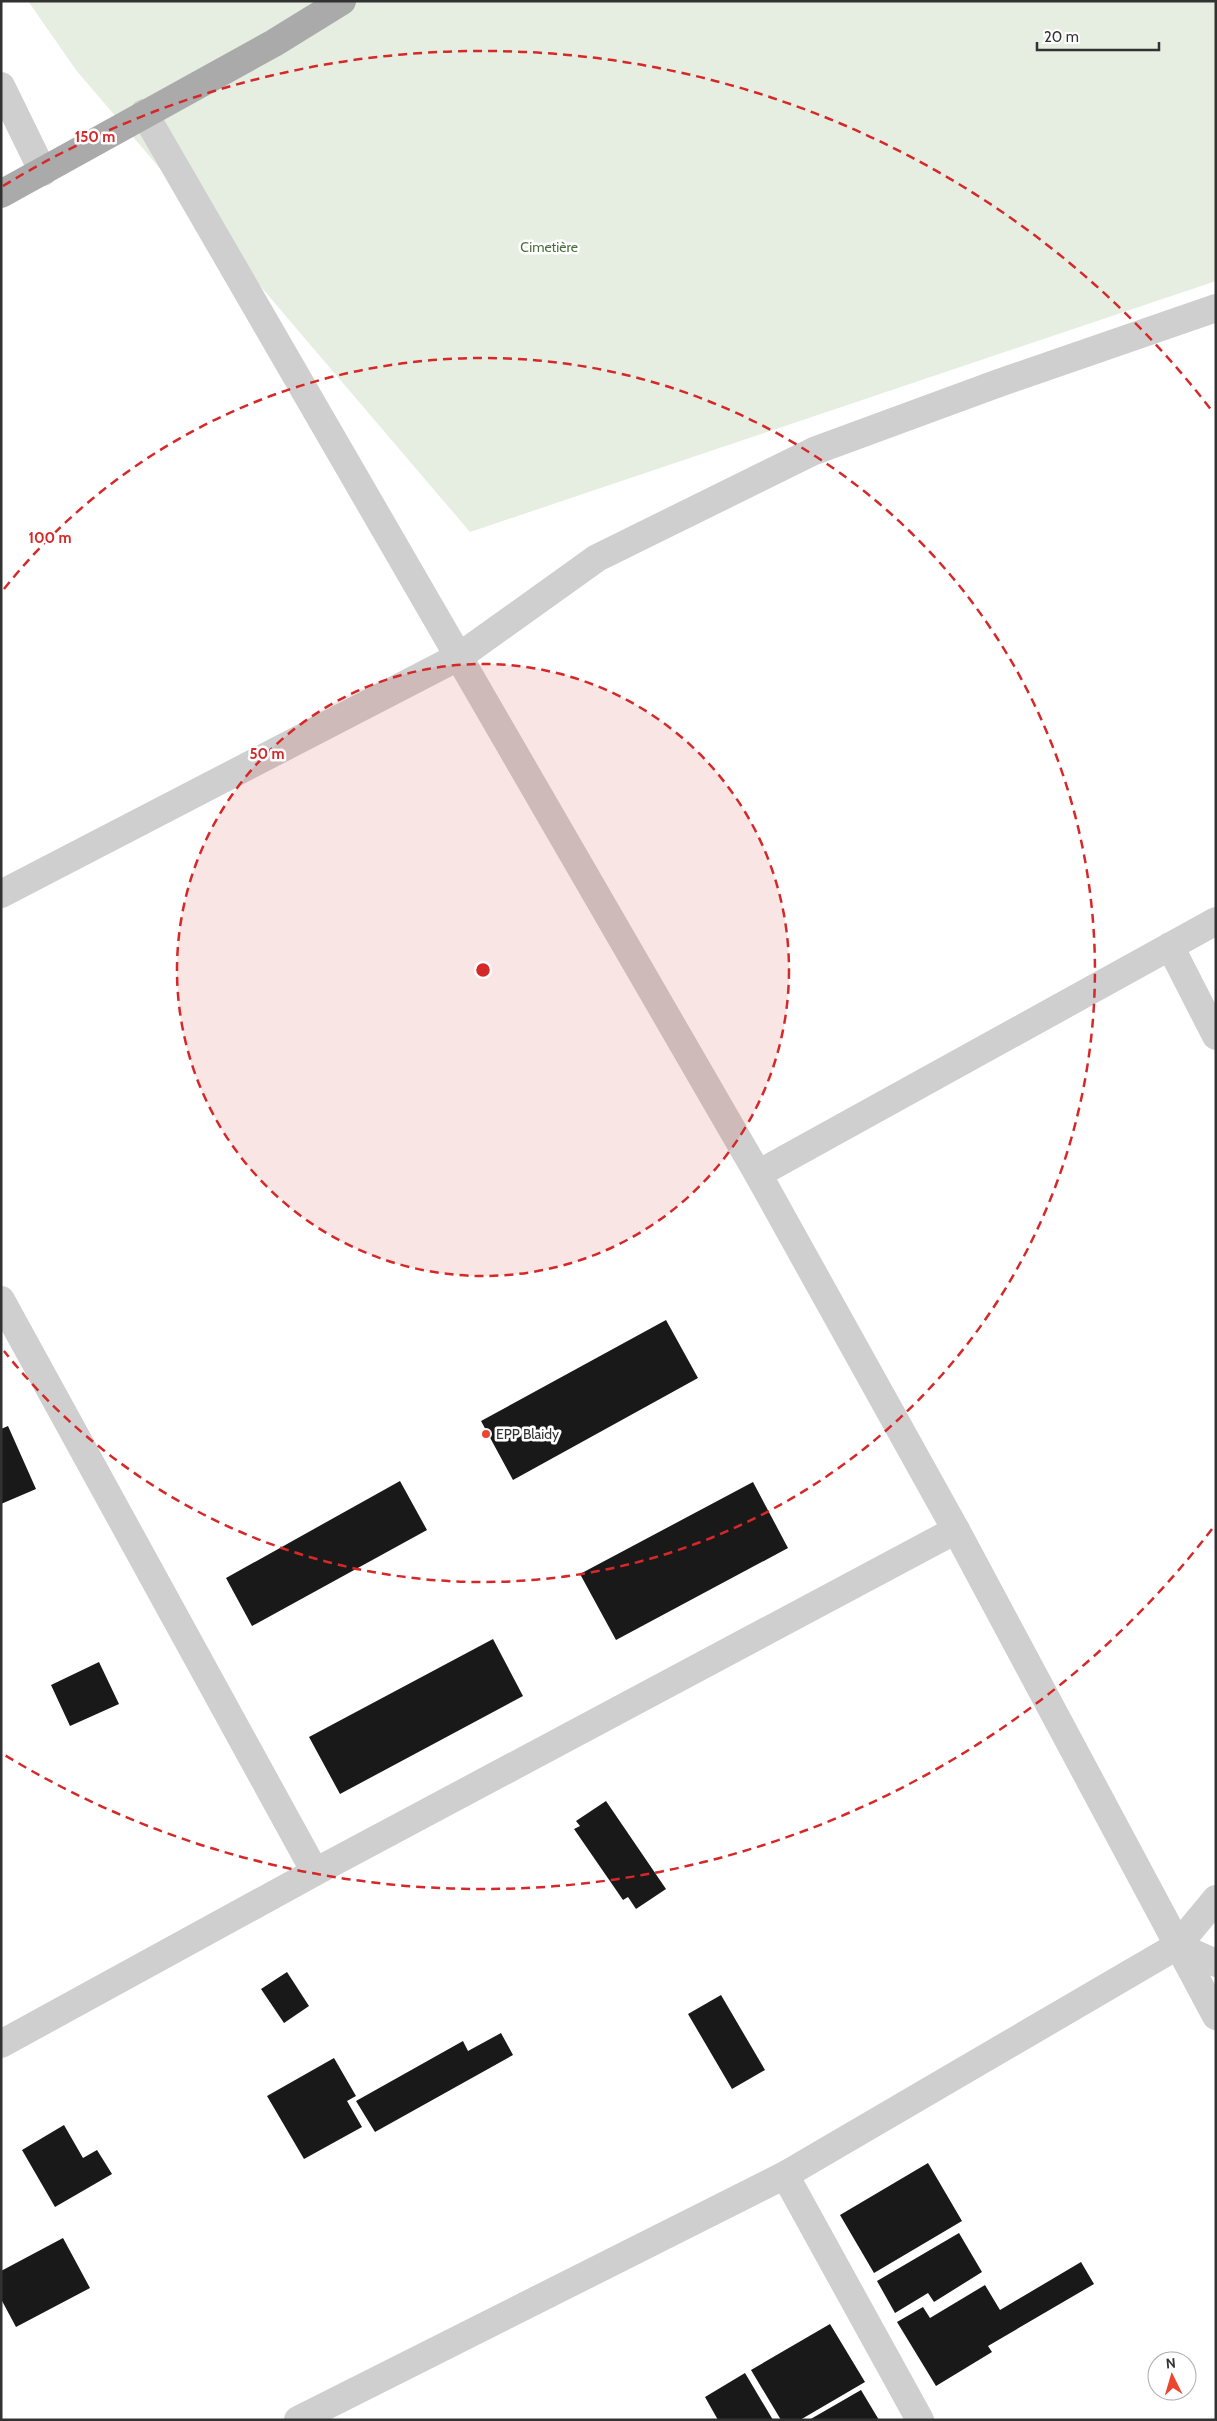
<svg xmlns="http://www.w3.org/2000/svg" width="1217" height="2421" font-family="Cabin,sans-serif">
<style>
.green{fill:#e5eee0}
.building{fill:#191919}
.lines{fill:none;stroke-linecap:round;stroke-linejoin:round}
.minor{stroke:#cfcfcf;stroke-width:28}
.tertiary{stroke:#cfcfcf;stroke-width:28}
.primary{stroke:#aaa;stroke-width:28}
.ring{fill:none;stroke:#d62828;stroke-width:2.5;stroke-dasharray:9 6}
.poi-dot{fill:#ec4530;stroke:#fff;stroke-width:2}
.labels{text-anchor:middle;dominant-baseline:central;stroke-width:5;stroke-linejoin:round;paint-order:stroke}
.park-label{font-size:14px;fill:#4b703c;stroke:#fff}
.poi-label{font-size:14px;fill:#323232;stroke:#fff;text-anchor:start}
.centre{fill:#d62828;stroke:#fff;stroke-width:2.5}
.ring-label{font-size:15px;text-anchor:middle;font-weight:bold;fill:#d62828;stroke:#fff;stroke-width:5;stroke-linejoin:round;paint-order:stroke}
</style>
<rect width="100%" height="100%" fill="#fff"/>
<path class="green" d="M28 1H1216V281L470 532 76 70Z"/>
<path class="building" d="M666 1320 698 1378 513 1480 481 1421Z
M8 1426 36 1489 1 1504V1429Z
M400 1481 427 1530 252 1626 226 1578Z
M753 1482 788 1548 616 1640 580 1574Z
M493 1639 523 1696 340 1794 309 1737Z
M99 1662 119 1704 70 1726 51 1685Z
M606 1801 666 1889 636 1909 628 1897 623 1900 574 1829 580 1826 576 1821Z
M287 1972 309 2006 284 2023 261 1989Z
M721 1995 765 2070 732 2089 688 2014Z
M501 2033 513 2055 375 2132 356 2101 463 2041 468 2051Z
M334 2058 356 2096 347 2101 362 2127 304 2159 267 2096Z
M64 2125 83 2158 97 2150 112 2174 55 2207 22 2150Z
M928 2163 962 2221 874 2273 840 2215Z
M959 2233 982 2272 934 2302 928 2293 895 2313 877 2281Z
M63 2238 90 2288 16 2327 1 2299V2271Z
M1081 2262 1094 2284 988 2346 992 2352 936 2386 897 2322 923 2307 930 2318 985 2285 1000 2310Z
M830 2324 865 2382 800 2420H781L751 2370Z
M745 2373 773 2420H718L705 2397Z
M861 2390 879 2420H809Z"/>
<g class="lines">
<path class="minor" d="M1 86 43 172
M1 894 460 656 597 558 814 451 999 383 1216 308
M1170 946 1216 1036
M758 1174 1216 921
M1 1300 315 1872
M1177 1946 1216 1963
M1 2044 315 1872 956 1530
M785 2175 920 2420
M298 2420 785 2175 1177 1946 1216 1899"/>
<path class="tertiary" d="M144 113 758 1174 956 1530 1216 2016"/>
<path class="primary" d="M1 194 274 43 342 1"/>
</g>
<circle cx="483" cy="970" r="306" fill="#d62828" fill-opacity=".12"/>
<g class="ring">
<circle cx="483" cy="970" r="306"/>
<path d="M4 589A612 612 0 1 1 4 1351"/>
<path d="M1212 1529A919 919 0 0 1 3 1754M3 186A919 919 0 0 1 1212 411"/>
</g>
<circle class="poi-dot" cx="486" cy="1434" r="5"/>
<g class="labels">
<g class="park-label">
<text x="549" y="247">Cimetière</text>
</g>
<g class="poi-label">
<text x="496" y="1434">EPP Blaidy</text>
</g>
</g>
<circle cx="483" cy="970" r="8" class="centre"/>
<g class="ring-label">
<text x="95" y="142">150 m</text>
<text x="50" y="543">100 m</text>
<text x="267" y="759">50 m</text>
</g>
<rect width="1217" height="2421" fill="none" stroke="#323232" stroke-width="5"/>
<g transform="translate(1172 2376) rotate(355)"><circle r="24" fill="#ffffff" stroke="#adadad"/>
<path d="M0-4L9 19L0 12L-9 19Z" fill="#ec4530"/>
<text y="-8" font-size="14" font-weight="bold" text-anchor="middle" fill="#323232">N</text>
</g>
<path d="M1037 42v8h122v-8" fill="none" stroke="#323232" stroke-width="2.5"/>
<text x="1044" y="42" font-size="15" fill="#323232" stroke="#ffffff" stroke-width="4" paint-order="stroke">20 m</text>
</svg>
